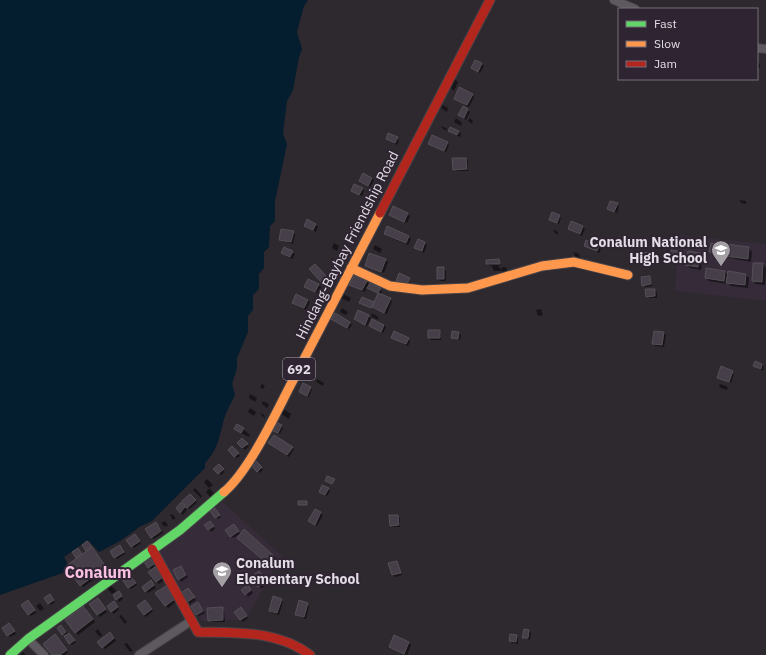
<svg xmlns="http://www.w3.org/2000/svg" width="766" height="655" font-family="'IBM Plex Sans',sans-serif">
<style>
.education{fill:#362b39}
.water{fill:#041d2f}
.shadow{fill:#0007}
.building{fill:#463e48;stroke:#545056}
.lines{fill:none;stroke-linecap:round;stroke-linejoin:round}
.street-casing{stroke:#474348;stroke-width:10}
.fast-casing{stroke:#474348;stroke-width:11}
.slow-casing{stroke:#474348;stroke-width:11}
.jam-casing{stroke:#474348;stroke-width:11}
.street{stroke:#5e595f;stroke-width:8}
.fast{stroke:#63d668;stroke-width:9}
.slow{stroke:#ff974d;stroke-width:9}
.jam{stroke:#b3261e;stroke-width:9}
.labels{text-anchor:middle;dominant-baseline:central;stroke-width:4;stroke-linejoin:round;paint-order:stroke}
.shield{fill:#2f2532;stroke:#ada6af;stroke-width:1}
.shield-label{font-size:13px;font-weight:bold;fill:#e3dde5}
.poi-label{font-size:14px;font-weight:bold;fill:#e3dde5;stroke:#2f2532;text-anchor:end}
.street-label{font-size:14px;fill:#e3dde5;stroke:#2f2532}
.quarter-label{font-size:16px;font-weight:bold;fill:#fac0e2;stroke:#2f2532}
</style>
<rect width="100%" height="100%" fill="#2e282f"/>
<path class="education" d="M678 235 766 244V301L675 291Z
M223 502 282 556 245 620 202 621 158 552Z"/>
<path class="water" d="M0 0H308L304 6 297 32 302 49 299 57 293 90 287 101 283 134 287 144 275 201V221L270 226 269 247 264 252V268L259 274V289L253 295V310L248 316V332L237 358V368L232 384 235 395C233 400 230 404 228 409 219 428 222 446 205 463V468L152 521 141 526 120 541 99 552 88 540 64 557 71 570 0 595Z"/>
<path class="shadow" d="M757 62 760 64V68L757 67Z
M481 64 484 66 480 73 472 68Z
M455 79 458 82 454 91 451 88Z
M472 95 474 97 469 107 455 99Z
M442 105 448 108 447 112 441 108Z
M463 108 470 112 466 120 460 115Z
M456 118 462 123 461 126 454 122Z
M470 118 473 121 472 124 468 121Z
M441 126 446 128 448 131 443 129Z
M451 128 459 132 461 134 460 137 451 133 449 131Z
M397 138 399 140 397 145 387 139Z
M447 143 449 145 446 152 430 144Z
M466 159 468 161V171H456L454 169Z
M372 178 374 181 370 187 360 181Z
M362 188 364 191 362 196 352 191Z
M740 200 746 201V204L741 203Z
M617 204 619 206 617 213 608 208Z
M393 207 410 216 407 223 390 215Z
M559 216 561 218 559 224 550 219Z
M316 225 318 227 316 232 305 226Z
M583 227 585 229 582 236 569 229Z
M388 228 409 237 411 239 408 245 387 236 385 233Z
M553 230 557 231 558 235 555 233Z
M293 232 295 234 293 244 280 240Z
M418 241 427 245 424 253 415 248Z
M334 243 339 246 337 251 332 248Z
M712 244 723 246 726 249 727 245 749 248 752 252 751 262 714 255 710 252Z
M375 245 382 249 380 253 373 249Z
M585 246H599L601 249 599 253Z
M284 248 295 254 292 259 282 253Z
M573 252 579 254 580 258 575 256Z
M678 252 680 254V262L674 261 672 259Z
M649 254 653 263 647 264 644 261Z
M700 254 703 257 701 270 690 268 687 265Z
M331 258 336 260 338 264 333 262Z
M385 260 388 262 384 273 366 265Z
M499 260 501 265 498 266 502 270V267H506L508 274H504L502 271H494L492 266 487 264Z
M763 264 766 268 765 285 756 284 753 281Z
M315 265 330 282 326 285 311 269Z
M443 268 446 271V281H440L438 279Z
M707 269 725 272 728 275 729 272 746 275 749 278 748 288 731 286 727 282V284L709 281 706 278Z
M649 277 652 286 645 287 643 285Z
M366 281 370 285 380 289 382 291 380 295 392 301 387 314 360 303 362 298 375 304 379 294 367 286 365 292 350 284Z
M318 285 321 287 318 293 308 289Z
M655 290 657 292V298H649L647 296Z
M343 294 351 298 349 302 341 298Z
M308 300 310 302 306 310 293 303Z
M342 308 348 312 346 315 340 312Z
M541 309 543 315 538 316 536 310Z
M358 312 371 318 367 326 355 319Z
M371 313 377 316 379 320 372 317Z
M335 314 352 325 349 329 335 321Z
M384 325 386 327 383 333 370 326Z
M439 331 441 334V340H431L429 338Z
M459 333 461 335 460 340 452 337Z
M664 333 666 335 664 347 655 346 653 344Z
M392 337 408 339 410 341 408 346Z
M755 362 764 367 763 371 754 366Z
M732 372 734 374 731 383 718 377Z
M317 379 324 383 323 386 316 382Z
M262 384 265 386 263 389 260 387Z
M720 384 726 386 728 388 727 390 721 388 719 386Z
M310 387 312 389 309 397 301 392Z
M250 394 257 398 255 402 249 398Z
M263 401 269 404 267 408 262 404Z
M250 408 256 412 254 416 248 412Z
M283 409 291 414 289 419 281 414Z
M260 413 264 415 265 418 262 416Z
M281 426 283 428 280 434 274 431Z
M243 429 250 435 249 437 238 431Z
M242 439 249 446 245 450 238 443Z
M271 445 292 447 294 449 289 457Z
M232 447 240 456 237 458 229 450Z
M254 460 263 470 260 473 251 463Z
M219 465 225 472 221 475 215 469Z
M207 479 213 485 209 488 214 493 210 497 206 492 210 488 207 486 204 482Z
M195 488 202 496 201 498 193 490Z
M328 489 330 491 327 496 320 492Z
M190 495 197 502 190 509 188 507Z
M181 504 187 510 183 515 177 508Z
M315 510 323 515 317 526 312 523Z
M216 511 221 517 218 519 216 517Z
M172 514 176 518 173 520 170 515Z
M397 516 400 518V527H393L391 525Z
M165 521 168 525 165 527 161 523Z
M212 524 215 529 211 532 206 525Z
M158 525 163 533 154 539 152 537Z
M236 527 240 534 233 538 227 530Z
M244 530 276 558 269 564 241 540Z
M137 537 141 543 134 548 132 546Z
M83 545H89L108 570 83 587 67 566 78 558 74 553 80 551 83 555 88 552Z
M122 549 125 554 117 559 115 557Z
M152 562 155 566 153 567 164 580 159 584 149 573 152 570 149 567Z
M397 562 402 575 395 577 392 575Z
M183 569 188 577 181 582 174 571Z
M317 572 321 575 319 578 315 575Z
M261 575 268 584 261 589 253 577Z
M131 577 137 585 131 589 129 587Z
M110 584 116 591 112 594 106 587Z
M153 584 156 588 148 593 143 587Z
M165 587 177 601 168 608 157 593Z
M250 589 253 593 248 597 246 594Z
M190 591 196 600 190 604 182 593Z
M121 595 123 599 119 602 114 596Z
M52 597 55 602 51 605 49 603Z
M281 600 283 602 279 615 272 613 270 611Z
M100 602 107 612 100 617 91 604Z
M40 603 44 609 40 611 36 606Z
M147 603 153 611 146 617 144 615Z
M198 603 205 613 199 616 197 614Z
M30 604 36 613 31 616 29 614Z
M116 604 119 609 114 614 111 611Z
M307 604 309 606 306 619 298 616 296 614Z
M222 608 224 611 225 622H211L209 620Z
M85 609 95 622 78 635 66 620Z
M243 611 248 618 243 622 235 612Z
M121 615 127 622 125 624 119 616Z
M11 626 16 634 10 637 3 628Z
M59 628H63L76 642 72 645Z
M98 629 102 635 100 637 95 631Z
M529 631 531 633 530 640 524 637Z
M112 635 116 641 105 649 103 647Z
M516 636 518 639V644L512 643 510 641Z
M57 638 68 652 65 655H54Z
M127 643 133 651 130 652 124 644Z
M409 643 411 645 407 655 390 647Z
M23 652 26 655H20Z"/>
<path class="building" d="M475 60 482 63 478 72 471 68Z
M459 87 473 94 467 105 454 99Z
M463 106 468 109 464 118 458 115Z
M450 127 459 131 457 135 448 131Z
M388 133 398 137 395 143 386 139Z
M432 135 448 142 444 151 428 144Z
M452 158H466L467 169 453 170Z
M363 173 372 178 368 186 359 181Z
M354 184 363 188 359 195 351 191Z
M610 201 618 203 614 212 607 209Z
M393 206 408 213 404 222 389 215Z
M552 212 560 215 557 223 549 220Z
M307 219 316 224 313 230 304 226Z
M571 221 583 226 580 234 568 229Z
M387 226 409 236 406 243 384 234Z
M281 229 294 231 291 242 279 240Z
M418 239 425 242 422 251 414 248Z
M586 240 599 246 597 251 584 246Z
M711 243 723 245 722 254 709 252Z
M726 244 749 247 748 259 724 256Z
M284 247 293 251 290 257 281 253Z
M671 250 678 251V260H671Z
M688 251 700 253 698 267 685 265Z
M650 252 651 261 643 262 642 253Z
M369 253 386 259 381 272 365 266Z
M499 259 500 264H486V260Z
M753 263H763L762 282 752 281Z
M315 264 329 279 323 284 309 269Z
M437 267H444V279H437Z
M706 268 725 271 724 281 705 278Z
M728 271 746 274 745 285 726 283Z
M399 273 410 278 406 285 396 281Z
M354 275 367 281 362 290 349 285Z
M650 276 651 284 642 286 641 277Z
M308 279 319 284 315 292 304 287Z
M370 283 381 288 378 293 367 288Z
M645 289H655V296L646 297Z
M378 293 391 298 384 313 372 307Z
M296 294 308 300 304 308 292 303Z
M362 297 374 302 371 308 359 303Z
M358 310 369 315 365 325 354 319Z
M335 313 350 322 347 328 331 319Z
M372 319 384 325 381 332 369 326Z
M428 330H440V338H428Z
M394 331 409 338 406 344 391 338Z
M452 331 459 332 458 339 451 338Z
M654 331 664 332 662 345 652 344Z
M755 361 762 364 761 369 753 366Z
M721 366 733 371 729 382 717 378Z
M303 383 311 387 307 396 299 392Z
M277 423 282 425 278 433 273 431Z
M237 424 244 428 241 433 234 429Z
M274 435 293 447 287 455 268 443Z
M242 438 248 444 242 448 237 443Z
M232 446 239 453 234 457 228 450Z
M254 459 262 467 257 472 249 463Z
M219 464 224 469 218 474 213 469Z
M327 476 335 479 332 484 325 481Z
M322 485 329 488 325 495 319 492Z
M190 494 196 500 187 508 182 501Z
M298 501H307V505H298Z
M181 502 185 507 180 513 176 508Z
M214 507 220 515 215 518 210 511Z
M315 509 321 512 315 525 308 521Z
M389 515H398L399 525 390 526Z
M210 521 214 526 208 530 204 525Z
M156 522 161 531 151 538 145 529Z
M234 524 239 531 230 537 225 530Z
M244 529 274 556 267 563 237 538Z
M135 534 140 541 131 547 126 540Z
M87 541 92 547 86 551 82 545Z
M120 545 124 552 114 558 110 551Z
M92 547 106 567 80 586 66 566Z
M78 548 82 554 76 558 72 552Z
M150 558 154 564 148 568 144 562Z
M397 561 401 573 392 575 388 563Z
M181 566 186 575 178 580 173 570Z
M155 567 163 577 156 582 148 572Z
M259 571 267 581 258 587 251 577Z
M129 574 136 583 128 588 122 579Z
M151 580 154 585 145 592 142 587Z
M248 585 251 590 245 595 241 590Z
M166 586 175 599 165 606 155 593Z
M188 588 195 597 187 602 181 593Z
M119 591 122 596 116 600 113 595Z
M50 594 54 600 48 604 44 598Z
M273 596 282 599 277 613 269 611Z
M98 598 106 609 97 615 89 604Z
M28 600 35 610 28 615 21 605Z
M145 600 152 609 144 615 137 606Z
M299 600 308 603 304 617 295 615Z
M114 601 118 607 111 612 107 606Z
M198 602 203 611 196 615 191 606Z
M83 606 93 619 75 633 65 620Z
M223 607V620L208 621 207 608Z
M241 607 247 616 240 620 234 612Z
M9 623 15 631 7 636 2 628Z
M61 625 66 632 62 635 57 628Z
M524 629 529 630 528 638H522Z
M110 632 114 638 102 648 97 642Z
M69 633 75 640 69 644 64 636Z
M55 634 67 650 60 655H52L43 644Z
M510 634 517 635 516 642 509 641Z
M394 635 409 642 404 654 389 647Z"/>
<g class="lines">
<g class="street-casing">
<path id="street" d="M614 0 635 9
M757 48 766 49
M28 639 44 655
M139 655 191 621"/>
</g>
<g class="fast-casing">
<path id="fast" d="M10 655 28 639 180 530 224 492"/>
</g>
<g class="slow-casing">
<path id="slow" d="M351 268 390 286 422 290 468 288 542 266 574 262 628 275
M224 492C249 471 275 415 290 386 320 328 350 271 380 213"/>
</g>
<g class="jam-casing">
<path id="jam" d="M380 213 490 0
M152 549 198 632C236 633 278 630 310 655"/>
</g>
<use href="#street" class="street"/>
<use href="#fast" class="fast"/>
<use href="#slow" class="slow"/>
<use href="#jam" class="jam"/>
</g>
<defs>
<g id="school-pin" transform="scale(1)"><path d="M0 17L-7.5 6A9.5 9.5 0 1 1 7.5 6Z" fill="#a49ea5" stroke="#2f2532"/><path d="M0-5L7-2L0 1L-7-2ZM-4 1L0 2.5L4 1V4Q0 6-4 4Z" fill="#fff"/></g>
</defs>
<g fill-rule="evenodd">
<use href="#school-pin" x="721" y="250"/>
<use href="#school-pin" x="222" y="571"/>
</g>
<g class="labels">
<rect class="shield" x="283" y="358" width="32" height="22" rx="3"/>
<g class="shield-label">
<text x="299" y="369">692</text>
</g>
<g class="poi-label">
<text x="707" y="242">Conalum National<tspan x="707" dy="16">High School</tspan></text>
<text x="236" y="563" text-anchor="start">Conalum<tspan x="236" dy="16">Elementary School</tspan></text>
</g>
<g class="street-label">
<text transform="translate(347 245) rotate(-63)">Hindang-Baybay Friendship Road</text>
</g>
<g class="quarter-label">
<text x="98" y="572">Conalum</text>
</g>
</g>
<rect x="618" y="8" width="140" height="72" fill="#2f2532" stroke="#776f7a"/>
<rect x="626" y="21" width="20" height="6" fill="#63d668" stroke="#776f7a"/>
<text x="654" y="28" font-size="12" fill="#e3dde5">Fast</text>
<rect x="626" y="41" width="20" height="6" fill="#ff974d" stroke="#776f7a"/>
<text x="654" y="48" font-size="12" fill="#e3dde5">Slow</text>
<rect x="626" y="61" width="20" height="6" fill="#b3261e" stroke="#776f7a"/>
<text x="654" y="68" font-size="12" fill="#e3dde5">Jam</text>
</svg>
